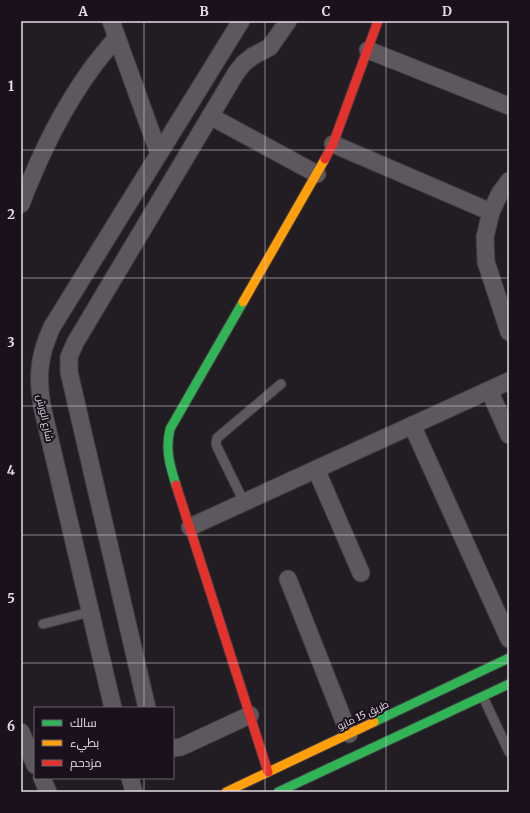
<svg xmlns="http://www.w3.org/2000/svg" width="530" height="813" font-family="Merriweather,Cairo,serif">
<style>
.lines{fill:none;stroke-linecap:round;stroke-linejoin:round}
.lane-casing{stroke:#3e3a3f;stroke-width:11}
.street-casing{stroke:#3e3a3f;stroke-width:19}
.fast-casing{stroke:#3e3a3f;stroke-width:11}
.slow-casing{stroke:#3e3a3f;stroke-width:11}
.jam-casing{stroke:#3e3a3f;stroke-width:11}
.lane{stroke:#5c585d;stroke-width:9}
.street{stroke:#5c585d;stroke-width:17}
.fast{stroke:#30b455;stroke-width:9}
.slow{stroke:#ff9f0a;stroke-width:9}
.jam{stroke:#e5322d;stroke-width:9}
.grid{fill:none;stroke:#e3dce5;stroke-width:1;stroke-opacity:0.55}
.labels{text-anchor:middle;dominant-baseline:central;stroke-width:4;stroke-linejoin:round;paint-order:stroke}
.street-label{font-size:10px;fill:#e3dce5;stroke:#1a111d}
.neatline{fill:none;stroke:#e3dce5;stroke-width:1.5}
.grid-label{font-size:13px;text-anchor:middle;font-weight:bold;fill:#e3dce5}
</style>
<rect width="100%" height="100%" fill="#221d23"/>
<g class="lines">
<g class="lane-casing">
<path id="lane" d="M244 502 217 447 216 443 217 438 281 384
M43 624 90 612
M483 697 509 752"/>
</g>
<g class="street-casing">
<path id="street" d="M111 21 159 154
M368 50 509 106
M210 116 317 174
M333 144 491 212
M509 181 500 193 491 212 485 237 486 262 509 332
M21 204C39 157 62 109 92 68 100 57 109 47 117 37
M489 390 509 435
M412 425 509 639
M316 469 361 573
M190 527 509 381
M288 579 349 734
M113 708 42 406C37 376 39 355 52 327L241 21
M147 708 69 372V357L75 343 236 73 244 63 253 56 270 47 288 21
M21 732 35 765
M173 748 181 747 250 715
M42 778 48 792
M130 778 134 792"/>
</g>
<g class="fast-casing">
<path id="fast" d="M176 485C170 466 165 450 170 429L243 302
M374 722 509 658
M278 792 509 684"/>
</g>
<g class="slow-casing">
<path id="slow" d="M243 302 325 159
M226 792 374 722"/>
</g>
<g class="jam-casing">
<path id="jam" d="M325 159 333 144 378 21
M176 485 268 772"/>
</g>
<use href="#lane" class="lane"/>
<use href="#street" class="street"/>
<use href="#fast" class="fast"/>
<use href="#slow" class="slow"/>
<use href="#jam" class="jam"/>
</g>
<path class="grid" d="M144 21V708M265 21V792M386 21V792M21 150H509M21 278H509M21 406H509M21 535H509M21 663H509M144 778V792"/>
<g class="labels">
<g class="street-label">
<text transform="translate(45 418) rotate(78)">شارع الورش</text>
<text transform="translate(363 715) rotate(-25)">طريق 15 مايو</text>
</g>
</g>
<rect width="530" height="813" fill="none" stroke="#1a111d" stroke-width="44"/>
<rect x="34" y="707" width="140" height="72" fill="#1a111d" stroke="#6a626d"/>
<rect x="42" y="720" width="20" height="6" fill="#30b455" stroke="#6a626d"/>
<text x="70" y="727" font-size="12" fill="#e3dce5">سالك</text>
<rect x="42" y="740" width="20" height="6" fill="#ff9f0a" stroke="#6a626d"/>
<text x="70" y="747" font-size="12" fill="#e3dce5">بطيء</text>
<rect x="42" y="760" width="20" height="6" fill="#e5322d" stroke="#6a626d"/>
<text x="70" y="767" font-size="12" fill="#e3dce5">مزدحم</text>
<rect x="22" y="22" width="486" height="769" class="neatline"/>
<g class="grid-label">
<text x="83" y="16">A</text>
<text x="204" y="16">B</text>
<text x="326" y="16">C</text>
<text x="447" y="16">D</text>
<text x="11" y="91">1</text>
<text x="11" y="219">2</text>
<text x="11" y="347">3</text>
<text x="11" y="475">4</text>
<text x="11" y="603">5</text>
<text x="11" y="731">6</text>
</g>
</svg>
